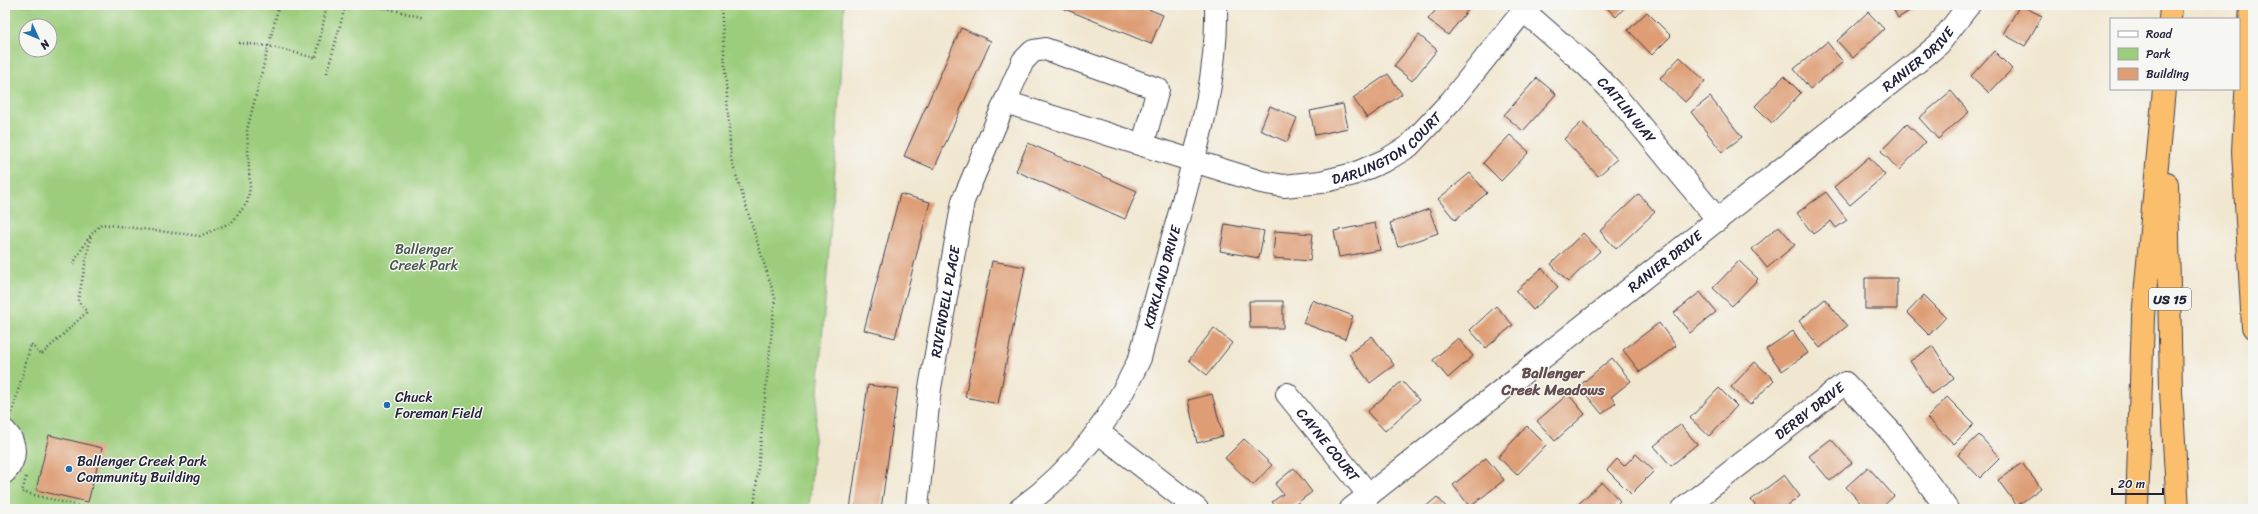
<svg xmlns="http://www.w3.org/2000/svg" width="2258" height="514" font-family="Sriracha,sans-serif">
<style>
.green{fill:#9bcd7c;stroke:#5e785c;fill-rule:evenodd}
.building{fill:#de9d75}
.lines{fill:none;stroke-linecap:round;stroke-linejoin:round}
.minor-casing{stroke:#414051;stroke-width:24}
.highway-casing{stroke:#414051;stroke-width:24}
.path{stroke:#414051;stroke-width:2.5;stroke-dasharray:1 3;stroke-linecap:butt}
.minor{stroke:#fff;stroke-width:22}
.highway{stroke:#fabe6d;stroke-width:22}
.poi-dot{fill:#1f6fb2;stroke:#f6f6f2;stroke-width:1.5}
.labels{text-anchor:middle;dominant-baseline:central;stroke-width:3;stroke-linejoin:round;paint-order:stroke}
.shield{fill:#f6f6f2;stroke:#626272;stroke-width:1}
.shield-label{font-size:13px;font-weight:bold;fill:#22223b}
.street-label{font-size:14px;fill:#22223b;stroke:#f6f6f2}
.park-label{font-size:14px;fill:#46554e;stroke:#f6f6f2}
.poi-label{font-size:14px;fill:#22223b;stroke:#f6f6f2;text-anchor:start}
.neighbourhood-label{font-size:15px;font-weight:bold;fill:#644d4f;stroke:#f6f6f2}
</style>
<rect width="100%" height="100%" fill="#f6f6f2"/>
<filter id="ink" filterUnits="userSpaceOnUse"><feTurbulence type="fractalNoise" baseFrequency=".025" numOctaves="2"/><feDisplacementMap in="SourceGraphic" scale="8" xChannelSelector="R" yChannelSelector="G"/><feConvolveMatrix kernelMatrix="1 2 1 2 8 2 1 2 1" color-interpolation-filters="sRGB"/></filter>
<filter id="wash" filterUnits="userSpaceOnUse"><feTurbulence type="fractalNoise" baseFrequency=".012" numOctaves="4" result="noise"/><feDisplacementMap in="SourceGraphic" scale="16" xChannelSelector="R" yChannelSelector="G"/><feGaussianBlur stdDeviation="0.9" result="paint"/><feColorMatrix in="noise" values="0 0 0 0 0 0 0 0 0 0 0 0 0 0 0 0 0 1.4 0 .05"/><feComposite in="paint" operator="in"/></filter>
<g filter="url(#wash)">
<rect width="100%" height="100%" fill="#f1e7d0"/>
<path class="green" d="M5 5H844L834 184 809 509H5ZM26 26H50V50H26Z"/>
<g id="blocks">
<path class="building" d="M1055 5H1138L1163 15 1151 44Z
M1440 5H1472L1448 35 1428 19Z
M1604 5H1627L1616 17Z
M1891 5H1919L1898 18Z
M2020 5 2042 16 2025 46 2003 34Z
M1647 12 1671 36 1652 55 1628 30Z
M1868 12 1884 29 1853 58 1837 41Z
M961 28 991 41 934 169 904 156Z
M1419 35 1437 50 1412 81 1394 66Z
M1827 42 1843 62 1810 89 1794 69Z
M1994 51 2012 69 1989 93 1971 76Z
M1680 57 1705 81 1685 102 1660 78Z
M1388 74 1402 94 1367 118 1353 98Z
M1784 76 1801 93 1772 123 1755 106Z
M1537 78 1556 94 1523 131 1504 115Z
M1951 91 1969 112 1938 139 1919 118Z
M1710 97 1742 137 1722 152 1691 112Z
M1343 104 1348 128 1315 135 1310 111Z
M1270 106 1297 118 1287 142 1260 130Z
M1582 122 1617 159 1598 176 1564 139Z
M1907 124 1926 142 1899 170 1881 151Z
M1510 135 1529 152 1501 181 1483 163Z
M1028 143 1137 191 1125 219 1016 171Z
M1869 157 1885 175 1850 205 1834 187Z
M1470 173 1487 193 1455 220 1438 199Z
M1826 192 1847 220 1836 228 1831 221 1813 234 1797 213Z
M900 194 930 202 895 338 864 330Z
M1639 194 1655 212 1616 249 1600 231Z
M1429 209 1438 233 1398 247 1390 223Z
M1375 223 1380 250 1339 257 1334 231Z
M1225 224 1264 231 1259 258 1220 251Z
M1779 226 1795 245 1767 268 1752 249Z
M1275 231 1313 234 1310 261 1273 258Z
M1583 233 1600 251 1568 282 1551 264Z
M992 261 1025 267 998 404 965 397Z
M1739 261 1758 279 1732 306 1713 288Z
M1542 268 1558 287 1533 310 1516 291Z
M1865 278H1897V309H1865Z
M1700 292 1716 312 1690 333 1674 313Z
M1924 295 1946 317 1929 335 1907 313Z
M1825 299 1847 326 1820 348 1799 321Z
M1312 300 1353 316 1345 339 1303 323Z
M1249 301H1283V328H1250Z
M1496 306 1513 325 1486 348 1470 330Z
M1659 323 1676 346 1640 372 1623 350Z
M1214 328 1232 343 1207 375 1189 360Z
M1793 331 1808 353 1782 371 1766 349Z
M1372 336 1394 365 1370 383 1349 354Z
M1458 338 1473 356 1448 378 1433 360Z
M1933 346 1954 379 1931 394 1910 361Z
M1612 358 1631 381 1611 397 1616 403 1602 414 1579 386Z
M1755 362 1774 380 1750 405 1731 387Z
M1402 381 1419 400 1385 431 1367 412Z
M868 385 898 389 881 509H850Z
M1719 388 1737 406 1709 436 1690 418Z
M1212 394 1223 436 1197 443 1188 400Z
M1568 394 1585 414 1555 441 1537 421Z
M1947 397 1974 424 1954 444 1927 418Z
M1680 424 1697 444 1671 466 1654 446Z
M1527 426 1546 445 1517 475 1498 457Z
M49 435 102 448 88 502 36 490Z
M1979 435 2000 458 1980 478 1958 455Z
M1244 439 1272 465 1253 485 1225 458Z
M1831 439 1852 463 1830 481 1809 456Z
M1636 454 1654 471 1631 494 1607 470 1617 459 1624 466Z
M1486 458 1504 480 1470 507 1453 485Z
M2022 463 2041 488 2017 506 1998 480Z
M1868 467 1894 496 1880 509H1866L1846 487Z
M1294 468 1312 492 1289 509H1278L1272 502 1283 494 1275 484Z
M1784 475 1800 496 1783 509H1758L1751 500Z
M1602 482 1620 501 1612 509H1573Z
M1437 497 1448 509H1423Z
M1900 505 1903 509H1895Z"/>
</g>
</g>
<g filter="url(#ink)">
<use href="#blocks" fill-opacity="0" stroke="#414051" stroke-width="1"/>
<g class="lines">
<g class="minor-casing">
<g id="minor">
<path id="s1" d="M1524 11 1587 66 1612 91 1718 220"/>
<path id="s2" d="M1143 144 1158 89 1045 49 1033 51 1023 61 1005 102 1261 182 1284 186 1321 182 1354 174 1386 160 1409 146 1451 101 1528 5"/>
<path id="s3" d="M1287 394 1369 495"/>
<path d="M5 431C17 443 17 459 5 472"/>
<path d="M1098 432 1197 509"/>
<path id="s4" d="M919 509 917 506 930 388 963 201 1005 102"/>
<path id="s5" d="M1020 509C1076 468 1111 420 1140 358 1153 308 1167 258 1181 208 1199 141 1218 75 1216 5"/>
<path id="s6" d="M1351 509 1921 59 1939 44 1969 5"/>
<path id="s7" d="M1683 509 1845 383 1893 434 1947 509"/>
</g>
</g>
<g class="highway-casing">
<path id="highway" d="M2251 5 2243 151 2253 327
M2170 19 2171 5
M2167 184 2171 391 2178 509
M2137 509 2143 317 2164 89"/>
</g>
<path class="path" d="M374 5 424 18
M721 5 731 159 775 298 754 509
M239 43 268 46 316 58 327 5
M327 73 344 11 355 5
M73 264 89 237 101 224 200 236 232 222 247 203 250 188 247 130 279 5
M12 413 31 344 41 355 87 312 78 301 91 235
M26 477 22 492 90 509"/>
<use href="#minor" class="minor"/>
<use href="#highway" class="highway"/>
</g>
</g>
<g class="poi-dot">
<circle cx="387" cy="405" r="4"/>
<circle cx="69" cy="469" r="4"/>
</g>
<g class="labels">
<rect class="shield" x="2149" y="288" width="42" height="22" rx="3"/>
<g class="shield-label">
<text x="2170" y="299">US 15</text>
</g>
<g class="street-label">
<text stroke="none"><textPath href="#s6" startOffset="724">RANIER DRIVE</textPath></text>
<text stroke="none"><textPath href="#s1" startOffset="143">CAITLIN WAY</textPath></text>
<text stroke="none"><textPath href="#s2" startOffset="652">DARLINGTON COURT</textPath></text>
<text stroke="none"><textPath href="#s6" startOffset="400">RANIER DRIVE</textPath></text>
<text stroke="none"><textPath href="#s5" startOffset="279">KIRKLAND DRIVE</textPath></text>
<text stroke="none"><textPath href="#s4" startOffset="210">RIVENDELL PLACE</textPath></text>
<text stroke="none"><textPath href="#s7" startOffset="160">DERBY DRIVE</textPath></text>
<text stroke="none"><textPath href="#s3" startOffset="65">CAYNE COURT</textPath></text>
</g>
<g class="park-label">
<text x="424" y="249">Ballenger<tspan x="424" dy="16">Creek Park</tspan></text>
</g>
<g class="poi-label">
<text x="395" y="397">Chuck<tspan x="395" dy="16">Foreman Field</tspan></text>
<text x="77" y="461">Ballenger Creek Park<tspan x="77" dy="16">Community Building</tspan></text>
</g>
<g class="neighbourhood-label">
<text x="1553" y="373">Ballenger<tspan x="1553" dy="17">Creek Meadows</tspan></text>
</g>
</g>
<rect width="2258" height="514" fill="none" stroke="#f6f6f2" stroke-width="20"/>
<rect x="2110" y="18" width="130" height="72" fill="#f6f6f2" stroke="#a1a1a9"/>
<rect x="2118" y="31" width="20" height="6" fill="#ffffff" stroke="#a1a1a9"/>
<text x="2146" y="38" font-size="12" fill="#22223b">Road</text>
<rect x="2118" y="48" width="20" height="12" fill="#9bcd7c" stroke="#a1a1a9"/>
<text x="2146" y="58" font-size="12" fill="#22223b">Park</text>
<rect x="2118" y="68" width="20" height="12" fill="#de9d75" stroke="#a1a1a9"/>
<text x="2146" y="78" font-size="12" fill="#22223b">Building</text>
<g transform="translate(38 38) rotate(134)"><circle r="19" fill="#f6f6f2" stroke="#a1a1a9"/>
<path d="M0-3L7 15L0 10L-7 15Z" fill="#1f6fb2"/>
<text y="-6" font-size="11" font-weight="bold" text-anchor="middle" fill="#22223b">N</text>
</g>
<path d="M2112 488v6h51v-6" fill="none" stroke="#22223b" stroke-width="2"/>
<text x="2118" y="488" font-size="12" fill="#22223b" stroke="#f6f6f2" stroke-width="3" paint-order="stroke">20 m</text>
</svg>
